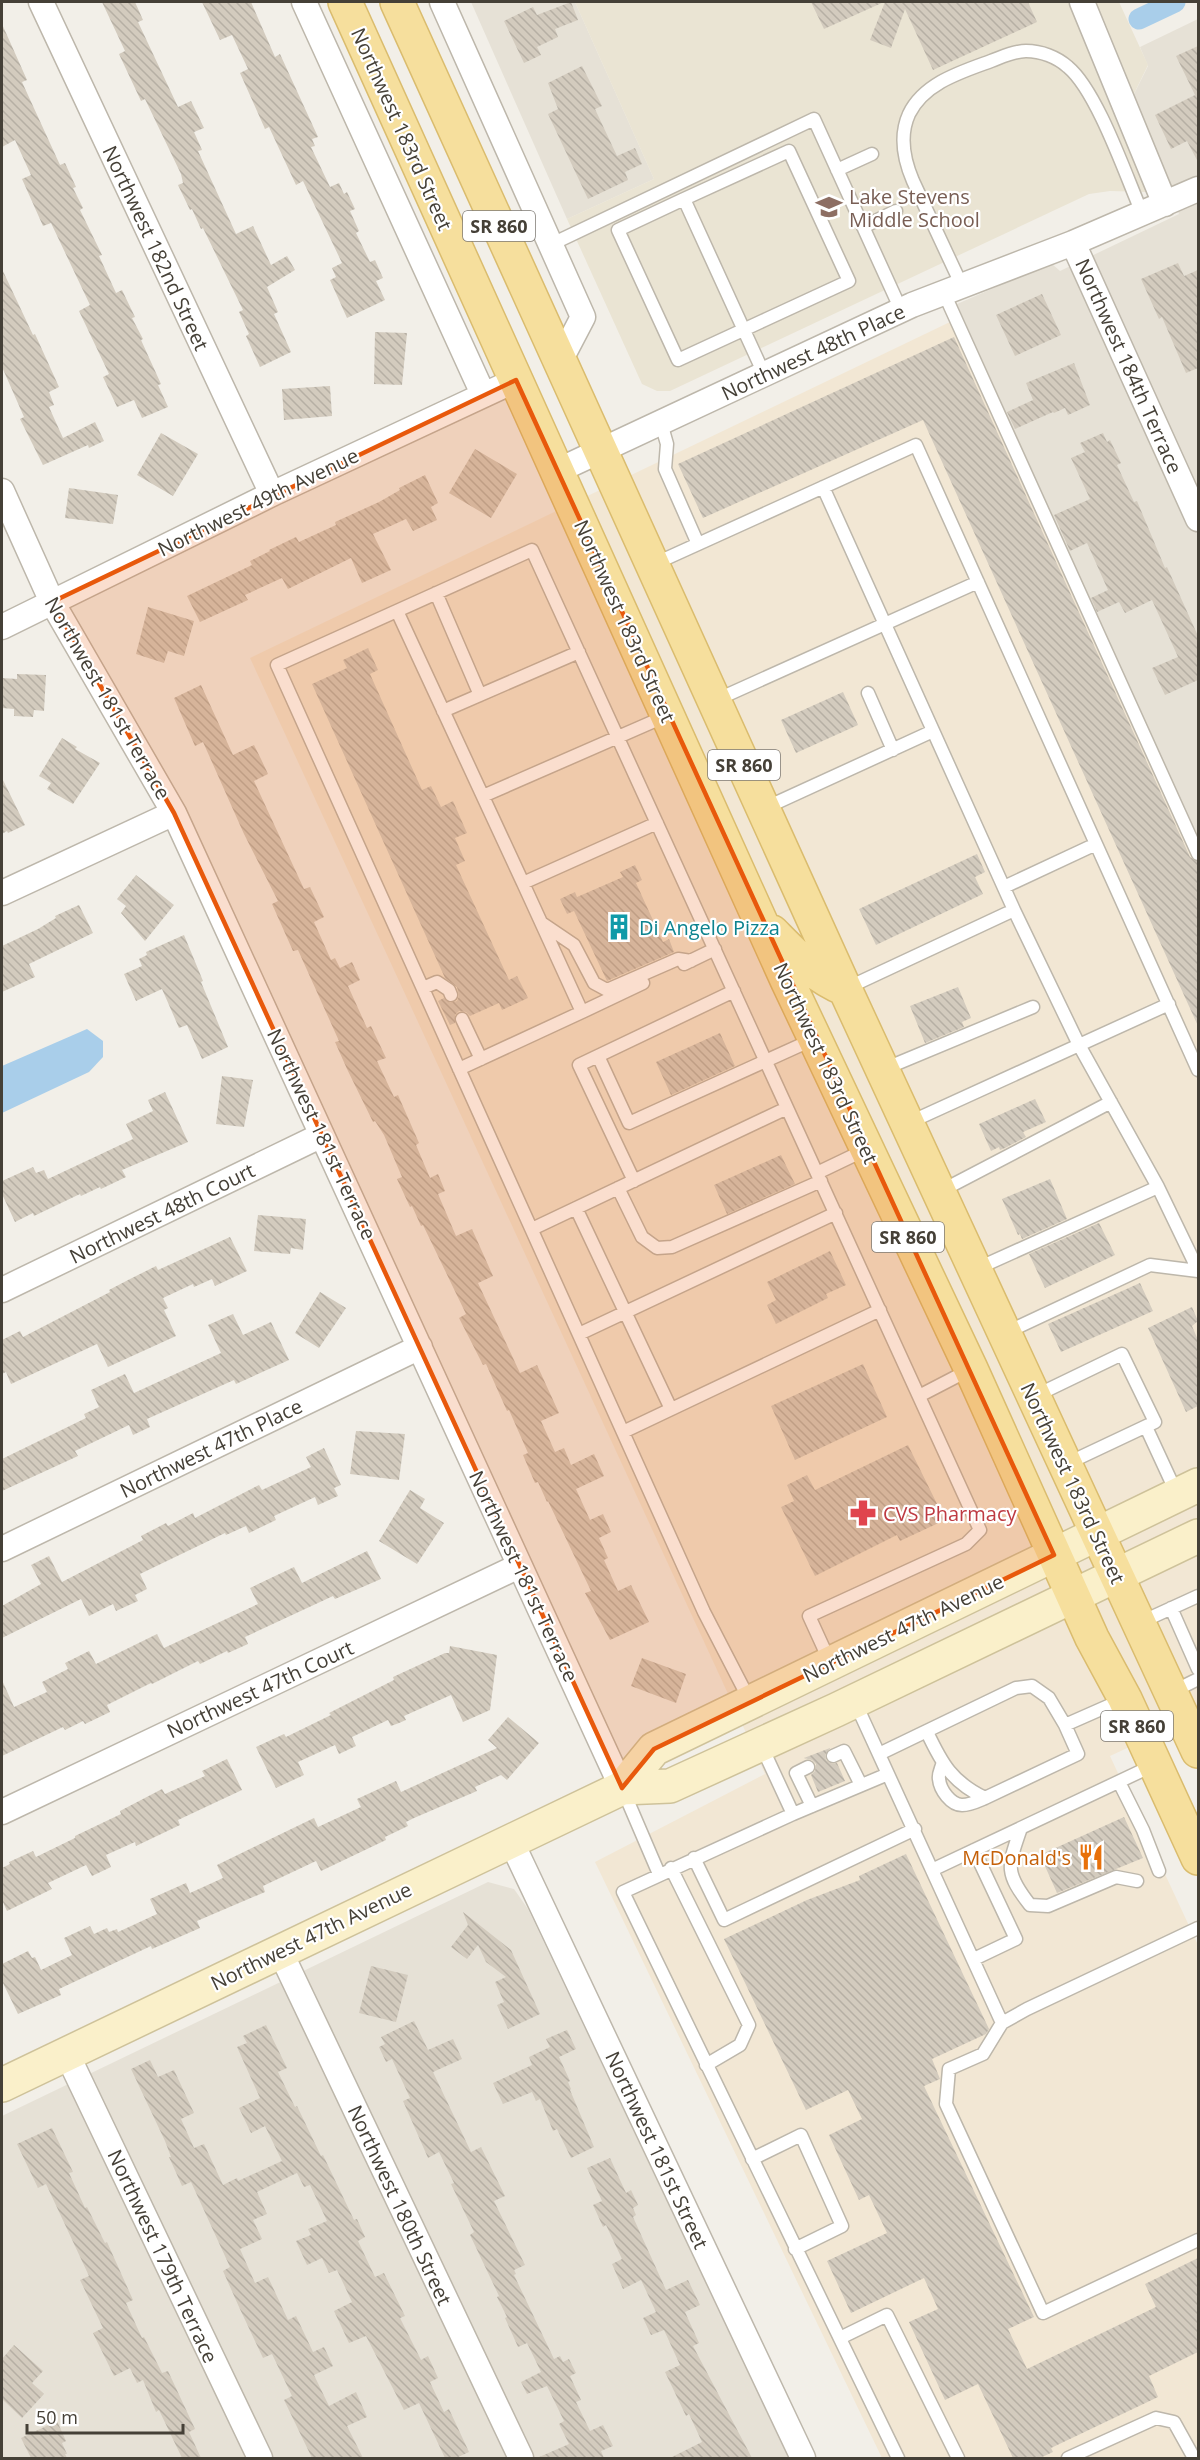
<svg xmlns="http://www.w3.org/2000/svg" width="1200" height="2460" font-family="'Open Sans',sans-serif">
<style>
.residential{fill:#e6e1d6}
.commercial{fill:#f2e7d4}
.education{fill:#eae4d3}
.water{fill:#a9ceea}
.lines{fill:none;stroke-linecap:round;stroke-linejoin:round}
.canal{stroke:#a9ceea;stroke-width:21}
.building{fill:url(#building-back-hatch)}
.service-casing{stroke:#bdb7ab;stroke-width:15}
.minor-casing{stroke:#bdb7ab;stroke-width:27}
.secondary-casing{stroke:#cec29a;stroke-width:36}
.primary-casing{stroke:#dabc6e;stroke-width:36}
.service{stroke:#fff;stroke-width:12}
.minor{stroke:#fff;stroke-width:24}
.secondary{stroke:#faf0ca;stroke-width:33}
.primary{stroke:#f6df9d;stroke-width:33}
.marked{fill:#e8590c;fill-opacity:0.2;stroke:#e8590c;stroke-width:4.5;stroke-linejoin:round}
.labels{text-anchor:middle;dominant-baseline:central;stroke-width:4.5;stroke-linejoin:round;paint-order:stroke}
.shield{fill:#fff;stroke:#7d7973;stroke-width:1.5}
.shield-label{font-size:18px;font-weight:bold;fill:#454037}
.street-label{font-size:20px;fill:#454037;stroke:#fff}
.education-label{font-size:20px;fill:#785e54;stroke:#fff;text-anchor:start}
.culture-label{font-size:20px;fill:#0d838f;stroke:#fff;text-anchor:start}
.health-label{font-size:20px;fill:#be3a42;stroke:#fff;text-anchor:start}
.food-label{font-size:20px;fill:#c56008;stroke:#fff;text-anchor:end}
</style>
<defs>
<pattern id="building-back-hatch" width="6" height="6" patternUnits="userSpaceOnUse" patternTransform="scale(1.5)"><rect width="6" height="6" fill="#d3cbbe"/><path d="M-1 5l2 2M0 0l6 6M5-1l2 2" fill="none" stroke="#b6afa4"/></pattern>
</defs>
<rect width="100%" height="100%" fill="#f2efe8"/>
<path class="residential" d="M471 2H575L654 179 567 219Z
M1198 19V839L957 304 1051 263 1060 271 1179 214 1129 104 1148 66 1140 47Z
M488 1882 514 1889 528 1909 789 2458H2V2116Z"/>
<path class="commercial" d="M950 322 1198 870V1715L1110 1756 1198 1945V2458H882L595 1862 765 1774 250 658Z"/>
<path class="education" d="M575 2H1119L1148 65 1129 104 1165 184 1146 192 1110 191 1089 194 670 391H657L642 384 567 219 654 179Z"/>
<path class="water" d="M87 1029 103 1041V1057L89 1072 2 1113V1066Z"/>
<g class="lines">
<path class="canal" d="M1139 19 1175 2"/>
</g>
<path class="building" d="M102 2H135L143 20 138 22 178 107 191 101 204 128 194 132 202 150 198 151 236 234 253 226 271 265 287 256 295 270 267 287 278 312 274 314 291 352 260 367 246 336 249 334 239 312 243 310 203 228 201 229 192 209 190 210 178 185 183 183 181 174 145 99 141 101 119 54 125 51Z
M202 2H251L275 57 280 54 318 137 312 139 315 146 311 147 330 187 339 183 344 194 347 192 355 209 350 211 359 231 356 233 370 262 375 260 383 278 376 281 385 300 347 318 330 280 336 277 332 268 342 263 303 181 296 185 269 127 265 129 240 73 248 69 232 35 220 40Z
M571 2 578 20 555 29 558 37 537 47 541 55 524 63 504 21 533 7 537 15Z
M811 2H884L824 29Z
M885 2H1028L1037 22 933 70 905 9 891 48 870 40Z
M2 24 27 80 22 82 60 165 65 163 76 187 73 188 83 208 80 210 102 255 99 256 116 293 122 290 135 317 132 318 143 339 141 340 161 384 158 385 168 407 142 418 134 400 117 407 103 377 109 374 79 311 90 305 51 223 43 226 22 179 31 175 15 140 2 147Z
M1198 46V162L1187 141 1171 149 1155 115 1195 95 1176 56Z
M582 66 602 106 595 109 617 156 635 148 642 164 625 172 628 180 588 199 548 114 558 109 548 83Z
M1178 263 1184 276 1198 270V368L1186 373 1162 317 1159 319 1141 279Z
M2 269 33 335 35 334 59 387 49 392 54 405 49 407 63 438 95 422 104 441 89 448 88 445 43 465 20 419 24 417 2 367Z
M1042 294 1061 335 1015 356 996 315Z
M375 332 407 333 402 385 374 384Z
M954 337 1190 857 1198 862V1026L923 420 703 518 678 464Z
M1074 363 1090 405 1068 415 1065 408 1054 413 1053 412 1015 429 1007 412 1033 400 1026 383Z
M330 386 332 416 284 420 282 389Z
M161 433 198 454 173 496 137 475Z
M1103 433 1107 442 1110 440 1121 463 1117 465 1134 502 1137 501 1165 568 1167 567 1198 636V680L1165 695 1152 668 1178 657 1152 600 1125 613 1119 602 1097 612 1091 598 1108 590 1087 543 1070 551 1054 515 1090 499 1071 458 1085 452 1080 443Z
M475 449 517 474 491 518 449 493Z
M425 475 438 503 431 507 437 520 413 531 406 519 373 534 391 570 362 583 351 558 288 589 282 578 245 595 248 600 200 622 187 596 252 565 250 561 270 551 269 550 296 537 299 542 336 525 335 522 379 502 400 490 399 488Z
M69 488 118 495 113 524 65 518Z
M148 607 194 621 184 656 168 651 164 663 136 654Z
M368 648 378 670 370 674 422 790 431 786 441 807 453 801 467 833 455 838 465 861 456 865 509 980 517 976 528 998 502 1010 499 1003 470 1016 466 1012 459 1011 455 1015V1023L450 1025 438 1001 444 998 450 1003 457 1001 459 996 457 987 445 978 312 684 347 668 343 660Z
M17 674 46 675 44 711 34 710 33 717 14 716V709L2 708V678L17 679Z
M201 685 233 755 254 745 261 759 268 774 254 781 304 889 310 887 324 917 314 922 331 960 335 958 340 968 352 962 360 980 348 986 367 1028 371 1026 386 1058 377 1061 394 1097 398 1095 419 1143 416 1145 430 1178 438 1174 445 1191 438 1194 456 1236 472 1229 493 1276 478 1283 520 1373 537 1365 559 1413 541 1421 555 1452 564 1448 571 1465 594 1454 604 1476 576 1489 590 1520 603 1514 611 1532 599 1538 608 1558 604 1560 618 1591 631 1585 649 1622 610 1640 585 1593 591 1591 548 1501 547 1502 538 1482 535 1483 523 1455 528 1453 509 1410 507 1411 486 1364 483 1365 459 1318 466 1314 423 1225 421 1226 412 1206 410 1207 397 1179 402 1177 384 1135 375 1121 373 1122 347 1069 335 1042 339 1041 298 950 293 951 272 904 278 901 244 834 203 742 195 746 174 698Z
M843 692 858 725 796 753 781 720Z
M62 738 77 747 75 749 100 763 73 804 47 789 51 783 39 776Z
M2 778 25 825 8 833 7 831 2 834Z
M977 854 985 872 975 877 983 894 876 945 859 909Z
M635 865 642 880 636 883 663 942 669 939 674 952 607 981 574 911 567 914 560 899 575 892 577 897 623 877 620 872Z
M136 875 174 905 145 941 121 913 126 906 117 899Z
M79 905 93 933 29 964 35 977 2 992V946L38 929 56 918 55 916Z
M184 935 203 981 201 982 228 1047 202 1059 187 1025 179 1028 162 989 136 1001 124 974 142 966 139 959 147 955 146 952Z
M958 987 971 1018 962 1022 964 1027 925 1043 910 1006Z
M720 1033 735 1066 671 1095 656 1062Z
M222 1076 253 1080 244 1127 216 1124Z
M165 1092 188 1142 122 1170 126 1177 101 1189 100 1187 81 1196 80 1194 34 1216 33 1213 15 1222 2 1194V1181L33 1167 36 1173 44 1170 48 1179 133 1139 126 1124 153 1111 148 1100Z
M1035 1099 1046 1122 1023 1132 1026 1137 1005 1148 1000 1150 999 1147 991 1151 979 1124Z
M781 1155 795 1184 727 1214 714 1185Z
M1050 1179 1067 1219 1022 1239 1020 1234 1018 1235 1002 1199Z
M258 1215 306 1219 303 1250 291 1248 290 1254 254 1251Z
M1099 1223 1115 1255 1045 1288 1029 1254Z
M230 1237 247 1271 215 1286 212 1279 194 1287 193 1284 163 1298 168 1308 164 1310 176 1336 108 1367 97 1344 11 1384 6 1372 2 1374V1340L20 1331 23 1337 110 1292 109 1290 130 1279 156 1266 158 1270Z
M830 1251 846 1285 826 1294 828 1298 776 1324 767 1305 776 1300 767 1282Z
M1140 1283 1153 1311 1061 1352 1048 1324Z
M320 1292 346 1308 319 1348 295 1333Z
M1192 1307 1198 1321 1192 1326 1198 1340V1406L1186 1412 1148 1328Z
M233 1314 243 1335 271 1322 289 1360 236 1384 234 1380 147 1419 150 1427 133 1435 129 1425 75 1451 78 1456 2 1491V1459L86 1418 84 1414 99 1407 91 1390 125 1374 134 1393 221 1353 208 1325Z
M863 1364 887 1417 795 1460 771 1406Z
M356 1431 405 1434 399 1480 350 1474Z
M908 1445 945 1520 900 1541 897 1535 815 1576 781 1507 794 1501 787 1485 807 1475 815 1490Z
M324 1448 341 1485 334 1488 338 1496 318 1505 315 1497 274 1516 276 1520 249 1533 246 1526 226 1535 225 1533 140 1574 147 1589 135 1595 138 1601 116 1611 113 1604 89 1616 81 1599 2 1638V1606L41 1584 31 1565 49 1556 62 1582 143 1540 141 1536 166 1523 168 1526 193 1513 195 1518 259 1485 262 1490 311 1467 306 1457Z
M410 1490 425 1499 420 1508 444 1523 417 1564 379 1541Z
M367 1551 381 1579 335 1599 333 1596 245 1637 248 1644 228 1653 227 1651 200 1664 198 1661 152 1684 151 1683 107 1705 110 1712 85 1724 83 1721 65 1730 63 1727 2 1756V1680L14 1707 47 1692 42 1682 68 1669 65 1663 89 1651 96 1664 157 1634 164 1648 258 1604 250 1588 294 1567 302 1583Z
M450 1646 497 1655 490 1710 463 1722 451 1695 404 1716 406 1720 399 1723 391 1726 388 1720 352 1737 356 1746 339 1754 335 1745 298 1762 304 1775 276 1788 256 1747 284 1734 286 1737 331 1715 329 1713 394 1680 393 1677 445 1653H449Z
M642 1658 686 1674 676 1703 631 1686Z
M508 1717 539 1743 507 1780 501 1775 475 1787 477 1791 414 1818 406 1822 408 1826 385 1837 386 1840 321 1871 316 1861 263 1886 265 1892 197 1921 200 1928 152 1949 151 1946 59 1989 61 1995 18 2014 2 1981V1964L28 1951 32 1958 35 1957 41 1970 72 1955 64 1938 90 1926 94 1934 107 1928 109 1932 117 1929 118 1932 157 1914 150 1899 186 1883 190 1893 223 1878 217 1865 314 1818 318 1827 361 1807 357 1799 396 1781 401 1792 497 1748 488 1740Z
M830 1748 825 1755 826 1760 832 1764 837 1763 845 1781 818 1792 811 1775 815 1771 816 1764 812 1760 804 1758Z
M227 1759 242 1790 178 1820 180 1825 136 1846 135 1842 106 1855 111 1867 92 1876 86 1865 48 1883 52 1889 7 1911 2 1900V1868L10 1864 9 1862 33 1851 36 1857 75 1838V1836L121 1814 120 1811 162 1789 165 1794 205 1776 202 1771Z
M1124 1817 1143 1858 1057 1893 1040 1855Z
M906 1854 989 2029 986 2034 932 2059 940 2079 924 2086 1034 2317 1008 2329 1027 2369 1156 2307 1145 2284 1198 2258V2352L1149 2376 1158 2397 1051 2448 1053 2452 1040 2458H1013L978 2384 945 2400 909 2322 938 2309 924 2278 851 2313 827 2261 887 2233 869 2195 859 2200 829 2135 862 2119 848 2090 806 2110 724 1939 807 1900 860 1880 859 1876Z
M463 1912 511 1950 540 2014 508 2029 497 2005 504 2002 495 1982 506 1977 486 1962 478 1945 467 1959 451 1947 468 1925Z
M371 1966 408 1975 396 2022 359 2013Z
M414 2021 428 2050 453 2039 462 2059 433 2072 471 2152 481 2147 505 2196 494 2201 525 2265 514 2270 516 2274 514 2275 554 2359 560 2356 563 2362 569 2359 576 2373 570 2376 581 2400 576 2402 590 2431 603 2425 613 2446 601 2451 604 2458H537L569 2444 559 2424 564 2421 547 2386 527 2394 521 2382 541 2372 527 2343 518 2347 505 2318 507 2317 497 2297 499 2296 470 2235 474 2232 451 2184 454 2183 439 2152 428 2158 403 2101 410 2098 392 2059 386 2062 379 2047 385 2044 381 2037Z
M266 2025 287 2068 278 2072 295 2107 297 2106 321 2156 323 2155 354 2220 357 2219 365 2237 358 2241 375 2277 384 2273 405 2316 400 2318 421 2360 428 2356 438 2378 430 2382 444 2412 449 2409 469 2452 456 2458H445L419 2403 404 2410 366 2336 349 2343 334 2311 352 2302 337 2270 329 2273 322 2258 307 2265 296 2241 311 2235 308 2229 327 2221 310 2185 304 2187 297 2173 257 2192 267 2214 253 2220 262 2239 240 2249 255 2283 268 2277 288 2320 296 2316 313 2352 324 2347 333 2366 314 2375 329 2406 356 2392 367 2417 347 2426 363 2458H312L284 2400 292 2396 272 2354 263 2358 239 2307 223 2271 230 2267 191 2182 182 2186 169 2157H171L165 2141 131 2069 150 2060 158 2077 174 2070 194 2113 181 2119 194 2148 204 2144 223 2185 237 2178 238 2181 282 2161 265 2126 251 2133 239 2108 260 2098 237 2047 247 2043 243 2036Z
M567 2030 576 2049 559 2057 570 2081 568 2082 571 2089 570 2090 594 2147 571 2158 557 2129 553 2131 540 2099 536 2101 532 2092 503 2104 493 2083 532 2065 529 2057 550 2047 546 2039Z
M52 2128 73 2172 69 2173 85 2208 87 2207 105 2243 107 2242 133 2300 126 2303 142 2338 144 2337 162 2373 168 2371 195 2429 189 2432 201 2458H182L159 2410 156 2412 143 2380 137 2383 130 2368 114 2376 93 2333 103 2328 80 2280 89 2276 46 2184 38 2188 17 2144Z
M610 2158 626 2193 631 2190 638 2205 633 2208 636 2215 633 2217 666 2290 688 2280 700 2305 685 2312 699 2343 693 2346 752 2458H670L702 2442 689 2414 686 2416 665 2372 680 2365 664 2330 651 2335 643 2318 656 2312 641 2280 623 2289 612 2264 622 2259 606 2225 603 2227 593 2205 602 2201 587 2168Z
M14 2345 43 2371 32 2383 44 2394 22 2418 2 2399V2359Z
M57 2421 66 2441 62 2443 67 2454H65L67 2458H31L21 2438Z"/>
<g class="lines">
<g class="service-casing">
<path id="service" d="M837 170 872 154
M684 199 618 230 678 360C735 334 792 307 849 281L789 151 684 199 764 374
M863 227 896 211
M552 244 814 119 901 310
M962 286 913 181C904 160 899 136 909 114 924 83 961 72 991 61 1002 57 1014 51 1026 51 1041 51 1057 57 1068 67 1097 91 1126 176 1142 213
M944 293 1198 854
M661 423 667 444 665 469 698 544
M823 487 1014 910
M654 564 916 445 1198 1070
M436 593 480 695
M397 611 523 883
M868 693 893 750
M716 700 978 582
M443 711 579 652
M483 796 666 716
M765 808 933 731
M1004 887 1096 844
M543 924 574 945 594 983 607 990 678 959 691 961
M684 964 715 949
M423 988 437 982 449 990 451 995
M847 988 1014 910 1079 1045 1158 1187 1198 1270
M582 1012 643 983
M462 1019 481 1059
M598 1056 629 1123 814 1039
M459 1069 582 1012 523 883 657 823
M884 1069 1033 1007
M908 1123 1169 1004
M817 1173 865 1150
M634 1181 579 1065 734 991
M618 1188 642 1237 657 1248 672 1247 821 1181
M939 1192 1111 1102
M576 1208 671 1409
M532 1229 787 1108
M976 1269 1158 1187
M1005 1333 1150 1265 1198 1271
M579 1334 836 1213
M919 1396 971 1369
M1035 1396 1122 1354 1155 1422 1066 1464
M1146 1427 1177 1494
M623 1432 880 1310
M1171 1608 1198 1669
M1139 1623 1198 1596
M1172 1692 1198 1679
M750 1701 704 1612 277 665 532 550 980 1530 966 1544 809 1616 830 1662
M855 1702 1002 2023
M927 1732C942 1764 952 1782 985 1798L1078 1754 1065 1725
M761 1745 793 1814 888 1774
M879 1754 1016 1688 1032 1686 1049 1698 1065 1725 1124 1699
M833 1756 844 1751 861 1785
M942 1765C941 1769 938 1774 939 1779 940 1790 951 1805 962 1805 970 1805 978 1801 985 1798
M808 1767 796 1773 812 1806
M1119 1782 1143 1830 1159 1871
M623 1790 659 1874
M793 1814 623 1892 898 2458
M1021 1828C1008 1866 1004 1872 1030 1905L1048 1906 1116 1877 1137 1881
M694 1858 724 1920 915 1829
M671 1868 749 2025 740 2045 706 2065
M934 1869 1154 1765
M1198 1928 1027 2009 1002 2023 983 2054 949 2069 946 2104 1043 2313 1198 2240
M974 1959 1016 1939 974 1850
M752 2159 801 2135 842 2226 795 2249
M840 2338 887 2315 958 2458
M1068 2458 1156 2418 1174 2422 1194 2458"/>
</g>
<g class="minor-casing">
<path id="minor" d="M41 2 272 494
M304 2 483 394
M442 2 583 317 560 361
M1082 2 1165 204
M1073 243 1198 519
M557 471 912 305 1073 243 1198 189
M2 491 52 602 174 813 622 1788
M2 627 272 494 516 380
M2 893 174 813
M2 1290 322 1135
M2 1549 420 1347
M2 1812 519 1566
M511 1841 803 2458
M280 1951 521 2458
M67 2054 260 2458"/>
</g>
<g class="secondary-casing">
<path id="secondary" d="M622 1788 654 1749 1198 1485
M2 2085 622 1788 670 1786 836 1710 1198 1536"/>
</g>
<g class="primary-casing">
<path id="primary" d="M345 2 787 980 971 1369 1092 1638 1125 1699 1198 1858
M397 2 845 989 1198 1751
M772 932C795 955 815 977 845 989"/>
</g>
<use href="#service" class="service"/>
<use href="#minor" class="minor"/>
<use href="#secondary" class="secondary"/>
<use href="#primary" class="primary"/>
</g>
<path class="marked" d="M516 380 1054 1555 654 1749 622 1788 174 813 52 602Z"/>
<defs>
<g id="school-bare" transform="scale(2.07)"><path d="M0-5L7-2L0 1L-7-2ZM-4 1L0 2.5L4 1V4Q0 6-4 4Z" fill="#8d6e63" stroke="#fff" stroke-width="2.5" paint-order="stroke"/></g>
<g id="building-bare" transform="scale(2.07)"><path d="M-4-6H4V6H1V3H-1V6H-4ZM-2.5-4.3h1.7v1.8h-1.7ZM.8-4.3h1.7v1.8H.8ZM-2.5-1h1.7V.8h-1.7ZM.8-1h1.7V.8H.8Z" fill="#0f9aa8" stroke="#fff" stroke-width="2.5" paint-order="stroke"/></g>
<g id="pharmacy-bare" transform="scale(2.07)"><path d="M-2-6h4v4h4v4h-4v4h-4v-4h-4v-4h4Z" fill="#e0444e" stroke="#fff" stroke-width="2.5" paint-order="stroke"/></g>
<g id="restaurant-bare" transform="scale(2.07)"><path d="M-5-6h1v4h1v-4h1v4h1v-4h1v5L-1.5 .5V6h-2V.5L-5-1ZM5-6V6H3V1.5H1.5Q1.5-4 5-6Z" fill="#e8710a" stroke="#fff" stroke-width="2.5" paint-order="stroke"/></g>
</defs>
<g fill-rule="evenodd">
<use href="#school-bare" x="829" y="207"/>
<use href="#building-bare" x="619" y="927"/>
<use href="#pharmacy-bare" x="863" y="1513"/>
<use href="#restaurant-bare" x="1091" y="1857"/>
</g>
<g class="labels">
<g class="shield">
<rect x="463" y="211" width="72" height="30" rx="4.5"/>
<rect x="708" y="750" width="72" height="30" rx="4.5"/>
<rect x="872" y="1222" width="72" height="30" rx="4.5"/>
<rect x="1101" y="1711" width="72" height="30" rx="4.5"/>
</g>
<g class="shield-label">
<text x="499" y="226">SR 860</text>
<text x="744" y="765">SR 860</text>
<text x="908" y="1237">SR 860</text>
<text x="1137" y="1726">SR 860</text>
</g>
<g class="street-label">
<text transform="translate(402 129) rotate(66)">Northwest 183rd Street</text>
<text transform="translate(156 248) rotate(65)">Northwest 182nd Street</text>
<text transform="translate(813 352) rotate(-25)">Northwest 48th Place</text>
<text transform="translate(1129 366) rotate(66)">Northwest 184th Terrace</text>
<text transform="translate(258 502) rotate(-26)">Northwest 49th Avenue</text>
<text transform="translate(625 621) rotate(66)">Northwest 183rd Street</text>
<text transform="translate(108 698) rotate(60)">Northwest 181st Terrace</text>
<text transform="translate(826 1063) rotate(65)">Northwest 183rd Street</text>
<text transform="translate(322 1134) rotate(65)">Northwest 181st Terrace</text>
<text transform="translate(162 1213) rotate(-26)">Northwest 48th Court</text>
<text transform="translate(211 1448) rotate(-26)">Northwest 47th Place</text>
<text transform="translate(1073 1483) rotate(65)">Northwest 183rd Street</text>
<text transform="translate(524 1576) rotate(65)">Northwest 181st Terrace</text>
<text transform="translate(903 1628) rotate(-26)">Northwest 47th Avenue</text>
<text transform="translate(260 1689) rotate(-25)">Northwest 47th Court</text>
<text transform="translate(311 1936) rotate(-26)">Northwest 47th Avenue</text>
<text transform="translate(657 2150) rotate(65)">Northwest 181st Street</text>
<text transform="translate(400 2205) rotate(65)">Northwest 180th Street</text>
<text transform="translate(163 2256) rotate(65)">Northwest 179th Terrace</text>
</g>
<g class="education-label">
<text x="849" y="196">Lake Stevens<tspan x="849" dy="23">Middle School</tspan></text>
</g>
<g class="culture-label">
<text x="639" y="927">Di Angelo Pizza</text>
</g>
<g class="health-label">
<text x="883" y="1513">CVS Pharmacy</text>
</g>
<g class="food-label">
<text x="1071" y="1857">McDonald's</text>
</g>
</g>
<rect width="1200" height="2460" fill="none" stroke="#454037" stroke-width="6"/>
<path d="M27 2424v9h156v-9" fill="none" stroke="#454037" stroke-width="3"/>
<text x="36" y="2424" font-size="18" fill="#454037" stroke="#ffffff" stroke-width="4.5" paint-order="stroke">50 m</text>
</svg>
